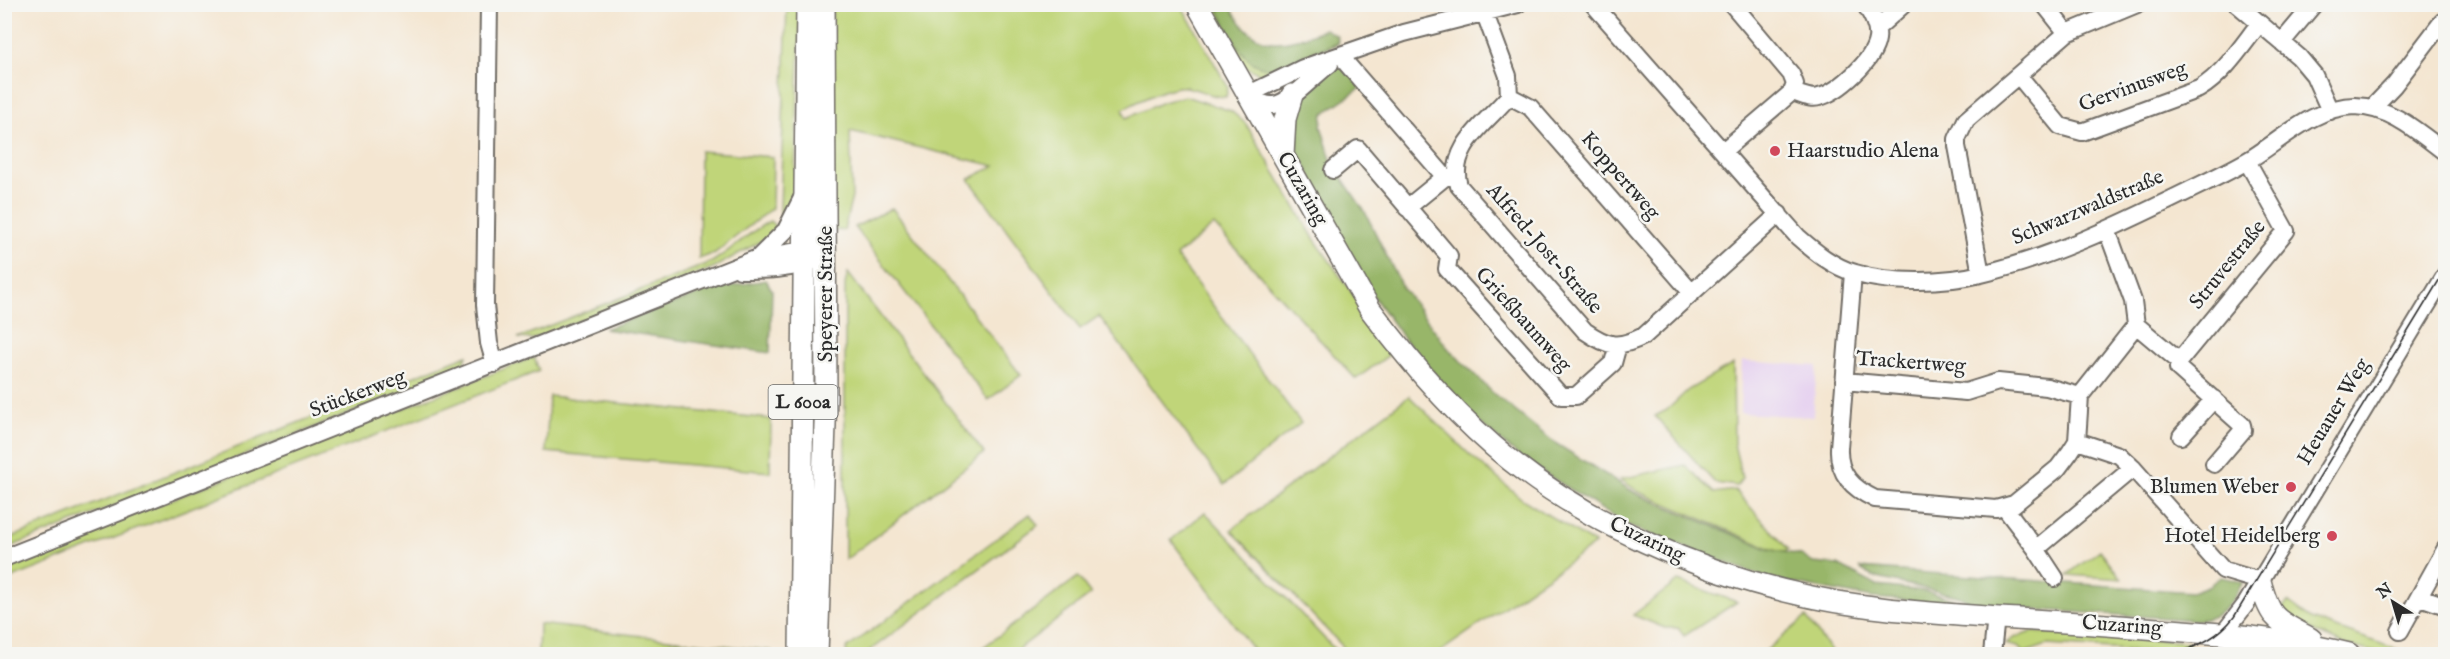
<svg xmlns="http://www.w3.org/2000/svg" width="2450" height="659" font-family="'IM FELL English',serif">
<style>
.built{fill:#e6d2f0}
.green{fill:#c0d579;stroke:#768052;stroke-width:1.5}
.forest{fill:#98b669;stroke:#62704a;stroke-width:1.5}
.lines{fill:none;stroke-linecap:round;stroke-linejoin:round}
.minor-casing{stroke:#716c65;stroke-width:20}
.major-casing{stroke:#716c65;stroke-width:24}
.minor{stroke:#fff;stroke-width:16}
.major{stroke:#fff;stroke-width:21}
.tram{stroke:#2b2b2b;stroke-width:1.5}
.poi-dot{fill:#d1495b;stroke:#f6f6f2;stroke-width:2}
.labels{text-anchor:middle;dominant-baseline:central;stroke-width:5;stroke-linejoin:round;paint-order:stroke}
.shield{fill:#f6f6f2;stroke:#686867;stroke-width:1.5}
.shield-label{font-size:20px;font-weight:bold;fill:#2b2b2b}
.street-label{font-size:21px;fill:#2b2b2b;stroke:#f6f6f2}
.poi-label{font-size:21px;fill:#2b2b2b;stroke:#f6f6f2;text-anchor:end}
</style>
<rect width="100%" height="100%" fill="#f6f6f2"/>
<filter id="ink" filterUnits="userSpaceOnUse"><feTurbulence type="fractalNoise" baseFrequency=".0167" numOctaves="2"/><feDisplacementMap in="SourceGraphic" scale="12" xChannelSelector="R" yChannelSelector="G"/><feConvolveMatrix kernelMatrix="1 2 1 2 8 2 1 2 1" color-interpolation-filters="sRGB"/></filter>
<filter id="wash" filterUnits="userSpaceOnUse"><feTurbulence type="fractalNoise" baseFrequency=".008" numOctaves="4" result="noise"/><feDisplacementMap in="SourceGraphic" scale="24" xChannelSelector="R" yChannelSelector="G"/><feGaussianBlur stdDeviation="1.35" result="paint"/><feColorMatrix in="noise" values="0 0 0 0 0 0 0 0 0 0 0 0 0 0 0 0 0 1.4 0 .05"/><feComposite in="paint" operator="in"/></filter>
<g filter="url(#wash)">
<rect width="100%" height="100%" fill="#f4e6d1"/>
<path class="built" d="M1742 361 1817 366 1813 417 1740 413Z"/>
<path class="green" d="M787 5H801L794 199 782 221 780 209Z
M832 5H1181L1228 87 1226 97C1210 97 1200 89 1185 87 1169 85 1138 102 1123 109L1126 118 1163 102 1185 96 1231 111 1246 124 1313 237 1393 352 1356 379 1214 225 1176 256 1301 423 1224 485 1099 316 1080 329 969 179 995 166 850 131 852 197 844 230 832 231Z
M1207 5H1216C1228 26 1243 70 1273 68L1338 42V44L1273 71 1260 74 1244 66Z
M700 151 773 157 772 208 715 253 699 259Z
M892 208 1021 375 988 400 855 227Z
M770 221 776 227 767 238 715 267 533 339 518 338 712 262C733 249 749 232 770 221Z
M848 273 984 453 845 560V284Z
M467 355 464 363 452 373 5 549V540Z
M534 357 539 371 5 581V565Z
M1733 364 1734 444 1742 478 1737 486 1715 483 1655 416 1667 410 1688 390Z
M549 396 771 419 770 472 546 452Z
M1409 396 1470 455 1522 499 1595 544 1437 654H1350L1231 530Z
M1685 465 1714 493 1735 490 1788 549 1783 554 1639 492 1620 479Z
M1205 512 1339 654H1256L1171 540Z
M1030 514 1038 525 865 654H847L846 649Z
M2100 550 2122 579 2067 575Z
M1078 577 1091 594 1012 654H974Z
M1678 581 1737 602 1684 636 1678 628H1665L1633 615Z
M2288 602 2311 619 2410 654H2380L2340 643 2315 632 2278 612Z
M1806 617 1833 654H1762Z
M539 624 772 651V654H538Z
M2031 632 2189 642 2190 645 2172 651 2159 652 2047 645 2024 653 2018 647 2005 644 2014 638Z"/>
<path class="forest" d="M1216 5H1230C1254 53 1281 47 1325 29L1337 36 1338 42 1273 68C1242 71 1228 26 1216 5Z
M1341 58 1362 87 1323 114 1321 126 1332 163 1365 212 1402 287 1447 347 1494 394 1555 443 1637 494 1768 549 1801 555 1813 563 1838 565 1877 586 1924 591 1955 600 1958 604 1873 598 1769 579 1628 526 1521 458 1466 411 1401 335 1362 280 1294 143 1291 133 1303 92Z
M766 280 772 290 770 353 604 329 713 289Z
M1859 568 2192 592 2208 586 2221 577 2243 582C2232 603 2223 618 2198 620L1978 606 1958 596 1873 577Z"/>
</g>
<g filter="url(#ink)">
<g class="lines">
<g class="minor-casing">
<path id="minor" d="M489 4 485 305 489 343 495 364
M1593 4 1798 237C1814 251 1833 267 1855 273 1890 284 1945 283 1981 274 2050 258 2119 225 2182 194 2204 183 2226 173 2247 161 2279 142 2315 106 2355 106 2391 107 2418 132 2446 153
M1732 4 1791 74 1795 84 1792 92
M2044 4 2067 33
M2237 4 2299 57 2314 75 2330 111
M1485 14 1508 76 1509 96C1488 122 1447 147 1459 186L1585 331C1608 347 1618 349 1644 336L1779 214
M1877 28 1904 4
M2282 42 2314 4
M1343 54 1347 64 1445 177
M2019 76 2060 126 2082 132 2199 89C2224 74 2241 47 2259 24
M1247 95 1303 68 1404 33 1518 4
M1247 95C1255 99 1264 106 1273 105 1290 104 1315 74 1330 64
M1509 96 1530 107 1692 293
M2373 107 2394 85 2442 22
M1723 151 1792 92C1800 94 1811 100 1819 97 1839 92 1874 60 1877 39 1879 27 1871 14 1865 4
M1333 170 1358 149 1449 256 1447 269 1561 396H1576L1613 363 1618 345
M1407 208 1445 177 1455 176
M758 258 786 230 803 196
M740 270C765 270 791 270 815 260
M1853 273 1839 448C1838 474 1852 488 1875 499L1996 509 2014 504 2058 468 2070 452 2077 441 2080 396 2136 325 2133 301 2107 230
M1981 274 1957 146V139L1966 120 2067 33 2137 4
M2136 325 2179 361 2178 368 2242 425 2243 430 2214 464
M2179 361 2286 231 2247 161
M1844 381 1966 392 1998 382 2047 387 2080 396
M2181 436 2214 399
M2077 441 2119 455 2133 468 2223 570 2260 581
M2004 507 2036 549 2133 468
M2036 549 2055 578
M4 558 758 258 804 250 815 252
M2420 597 2446 606
M2400 631 2446 548
M2222 635 2246 604 2446 274
M1992 654 1996 617"/>
</g>
<g class="major-casing">
<path id="major" d="M1197 4 1370 309C1411 364 1456 417 1510 460 1589 523 1695 570 1794 593 1858 609 1933 613 1999 618 2073 622 2147 628 2221 634 2266 638 2305 643 2349 654
M1283 155 1285 119 1292 95
M2260 581C2271 622 2276 619 2311 639
M800 654 807 4
M817 654 826 396 824 4"/>
</g>
<use href="#minor" class="minor"/>
<use href="#major" class="major"/>
<path class="tram" d="M2031 654 2052 650 2153 654 2183 651
M2175 654C2198 646 2219 637 2234 617L2446 269"/>
</g>
</g>
<g class="poi-dot">
<circle cx="1775" cy="151" r="6"/>
<circle cx="2291" cy="487" r="6"/>
<circle cx="2332" cy="536" r="6"/>
</g>
<g class="labels">
<rect class="shield" x="768.5" y="385" width="69" height="34" rx="4.5"/>
<g class="shield-label">
<text x="803" y="402">L 600a</text>
</g>
<g class="street-label">
<text transform="translate(2133 87) rotate(-20)">Gervinusweg</text>
<text transform="translate(1620 176) rotate(49)">Koppertweg</text>
<text transform="translate(1302 189) rotate(60)">Cuzaring</text>
<text transform="translate(2088 208) rotate(-23)">Schwarzwaldstraße</text>
<text transform="translate(1544 249) rotate(49)">Alfred-Jost-Straße</text>
<text transform="translate(2228 265) rotate(-51)">Struvestraße</text>
<text transform="translate(826 294) rotate(-90)">Speyerer Straße</text>
<text transform="translate(1523 320) rotate(48)">Grießbaumweg</text>
<text transform="translate(1911 363) rotate(4)">Trackertweg</text>
<text transform="translate(358 394) rotate(-21)">Stückerweg</text>
<text transform="translate(2334 412) rotate(-59)">Heuauer Weg</text>
<text transform="translate(1647 540) rotate(25)">Cuzaring</text>
<text transform="translate(2122 626) rotate(4)">Cuzaring</text>
</g>
<g class="poi-label">
<text x="1787" y="151" text-anchor="start">Haarstudio Alena</text>
<text x="2279" y="487">Blumen Weber</text>
<text x="2320" y="536">Hotel Heidelberg</text>
</g>
</g>
<rect width="2450" height="659" fill="none" stroke="#f6f6f2" stroke-width="24"/>
<g transform="translate(2393 602) rotate(323)" stroke="#f6f6f2" stroke-width="4.5" paint-order="stroke">
<path d="M0-4.5L10 22L0 15L-10 22Z" fill="#2b2b2b"/>
<text y="-9" font-size="16" font-weight="bold" text-anchor="middle" fill="#2b2b2b">N</text>
</g>
</svg>
